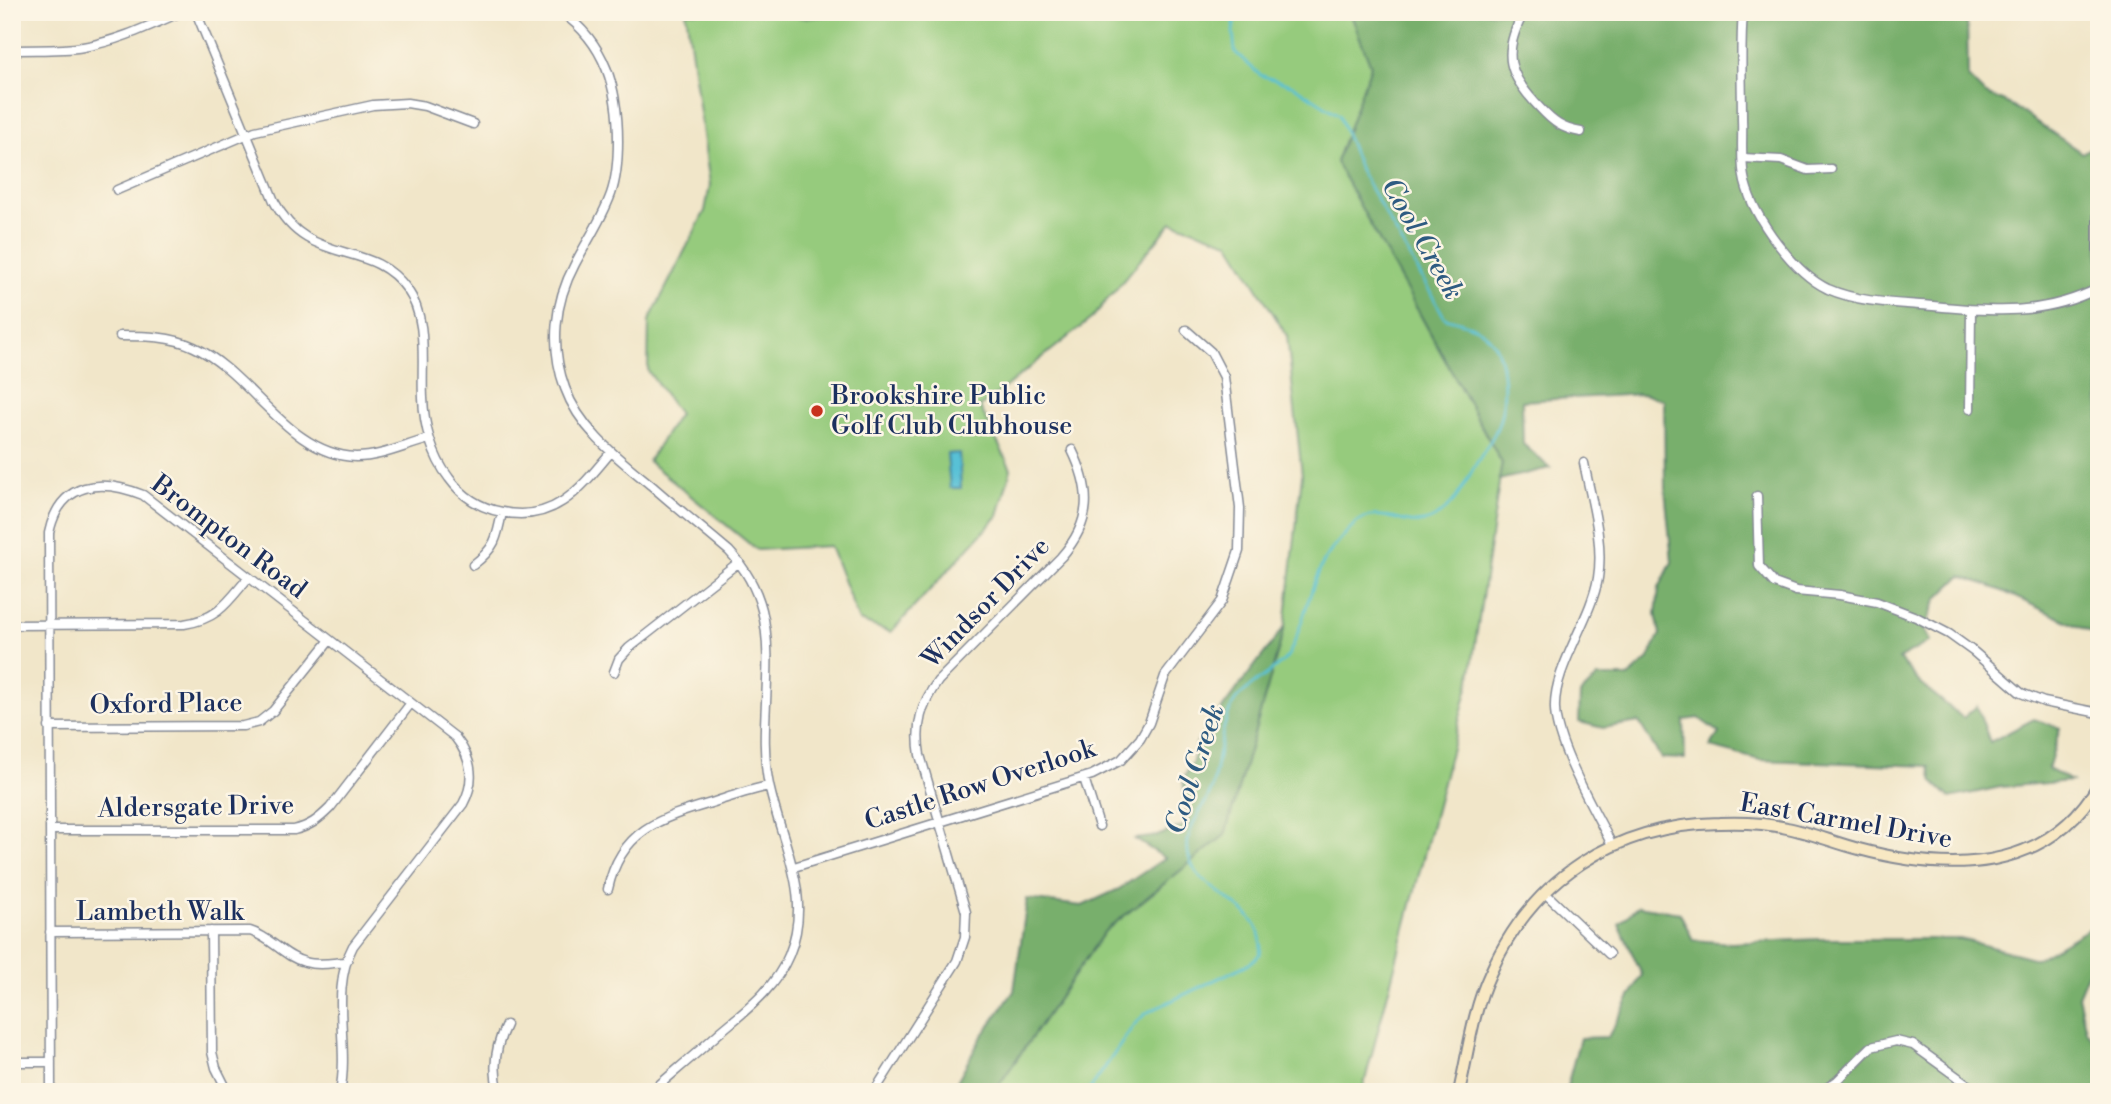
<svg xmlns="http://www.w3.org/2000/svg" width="2111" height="1104" font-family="'Libre Bodoni',serif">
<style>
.green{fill:#96cb7d;stroke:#587d6e;stroke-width:2}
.forest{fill:#78af6c;stroke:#4a6f65;stroke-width:2}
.water{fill:#59c1d6;stroke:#3a789a;stroke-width:2}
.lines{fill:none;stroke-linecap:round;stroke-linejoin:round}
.stream{stroke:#59c1d6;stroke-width:2.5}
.street-casing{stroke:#868a94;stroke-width:11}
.secondary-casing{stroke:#868a94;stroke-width:14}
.street{stroke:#fff;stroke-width:8}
.secondary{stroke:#f8e8c3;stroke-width:10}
.poi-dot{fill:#c8321e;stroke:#fcf5e5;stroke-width:2.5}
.labels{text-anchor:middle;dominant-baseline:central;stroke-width:5;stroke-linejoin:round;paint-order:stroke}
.poi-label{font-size:26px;fill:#1b2f5e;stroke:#fcf5e5;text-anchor:start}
.street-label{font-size:26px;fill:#1b2f5e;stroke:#fcf5e5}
.water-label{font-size:28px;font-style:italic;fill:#2e5b82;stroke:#fcf5e5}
</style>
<rect width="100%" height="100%" fill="#fcf5e5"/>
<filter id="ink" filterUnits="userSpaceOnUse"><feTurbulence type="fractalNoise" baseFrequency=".0143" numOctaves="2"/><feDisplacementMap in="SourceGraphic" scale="14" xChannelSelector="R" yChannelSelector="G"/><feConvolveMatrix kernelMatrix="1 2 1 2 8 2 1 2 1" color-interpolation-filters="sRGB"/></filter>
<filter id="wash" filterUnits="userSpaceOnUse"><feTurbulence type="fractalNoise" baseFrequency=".00686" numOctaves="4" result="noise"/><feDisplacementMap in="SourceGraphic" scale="28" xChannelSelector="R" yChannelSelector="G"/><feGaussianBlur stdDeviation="1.57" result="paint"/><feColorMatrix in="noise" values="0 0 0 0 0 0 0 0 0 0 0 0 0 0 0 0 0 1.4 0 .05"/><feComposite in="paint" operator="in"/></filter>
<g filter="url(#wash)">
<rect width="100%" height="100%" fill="#f1e6c9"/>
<path class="green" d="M686 12H775L805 18 863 12H1350L1371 66 1336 162 1470 405 1476 407V417L1502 463 1470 679 1362 1092H994L1105 931 1225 835 1285 626 1302 475 1287 336 1229 242 1172 222 1092 318 980 407 1011 469 998 516 891 632 859 621 830 546 757 550 648 461 679 414 648 371 649 321 705 211 710 185Z"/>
<path class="forest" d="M1350 12H1967L1968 77 1984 93 2013 106 2082 153 2099 142V636L2000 590 1961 576 1937 599 1924 630 1930 641 1899 659 1920 683 1963 718 1977 706 1990 742 2034 719 2060 728 2048 769 2071 781 2001 787 1950 798 1933 782 1929 766 1760 760 1710 747 1719 733 1699 718 1684 720 1685 759 1661 758 1639 722 1603 728 1579 722 1580 694 1598 677H1628L1648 660 1660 634 1656 614 1659 588 1672 562 1665 489 1664 400 1643 394 1522 401 1523 444 1550 468 1499 480 1502 463 1336 162 1371 66Z
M1285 626 1225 835 1105 931 994 1092H951L981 1038 1014 991 1027 899 1082 906 1119 889 1165 858 1135 839 1157 836 1188 824 1183 779 1193 761 1197 742Z
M1638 906 1680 913 1693 940 1731 943 1819 939H1960L2037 959 2099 923 2097 950 2078 996 2086 1030 2099 1047V1092H1573L1566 1090 1580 1038 1608 1037 1642 975 1619 924Z"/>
<path class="water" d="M959 453 961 488H950L947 454Z"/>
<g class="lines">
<path class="stream" d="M1088 1092 1134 1025 1146 1013 1250 963 1260 954C1271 898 1181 896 1188 841 1190 822 1206 806 1212 788 1218 765 1221 720 1235 701 1247 685 1283 667 1290 652 1303 625 1308 594 1321 567 1327 553 1343 536 1354 525 1380 500 1406 534 1434 518 1455 506 1464 485 1476 464 1483 453 1492 440 1497 428 1508 402 1508 345 1480 330 1470 324 1456 321 1445 318L1360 170 1339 115 1294 86 1260 75 1235 52 1233 31 1236 12"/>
</g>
</g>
<g filter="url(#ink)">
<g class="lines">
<g class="street-casing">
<path id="street" d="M196 12 274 201C309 269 370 237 407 289 429 320 421 362 423 398 424 426 432 456 449 478 462 496 480 508 502 512 555 523 581 488 611 452
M561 12C606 43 618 89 618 141 618 159 617 177 611 194 602 219 587 241 575 264 554 303 550 347 565 388 580 430 618 458 652 486 677 508 703 529 729 551 745 568 756 587 762 610 776 667 757 728 769 785 781 843 814 895 789 955 775 989 746 1010 719 1033 697 1053 674 1072 651 1092
M1524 12C1501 54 1508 75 1540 108 1553 122 1562 129 1581 132
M1743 12C1740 47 1742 83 1742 119 1743 139 1740 162 1745 182 1754 218 1794 273 1828 289 1860 303 1898 303 1933 306 1992 312 2044 316 2099 288
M12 50C36 49 60 51 83 47 118 41 149 26 181 12
M1743 158 1781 160 1808 170 1831 169
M117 190 255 131 373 105 407 103 425 106 473 124
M120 336C145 336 171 336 194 347 251 373 288 455 356 457 381 457 405 445 429 439
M1970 409 1971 310
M1584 463C1591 499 1604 541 1598 578 1591 620 1553 668 1555 709 1556 745 1595 811 1612 845
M1757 496 1759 566 1774 583 1796 591 1840 595 1877 602 1916 617 1949 634 1974 652 2021 693 2044 702 2099 713
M473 565C495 548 497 539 502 512
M12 625 184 624C218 619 227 603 248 578
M614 672 619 659 629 648 739 562
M49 727 243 726 259 722 273 711 330 640
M1084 778 1099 826
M50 830H294C310 826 318 820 330 808L411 703
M794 867 1092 775 1121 760 1140 739 1149 723 1165 676 1222 601 1239 551 1240 508 1224 377 1211 352 1186 330
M608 889C620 831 660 818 711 803 730 797 749 790 769 786
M1545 893 1609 954
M211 931 212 1052 216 1068 228 1092
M50 932 250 931C271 937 284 957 305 962 318 966 332 963 345 962
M12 1062H51
M51 1092 49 533C60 481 101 478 143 495L455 737C472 758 476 780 463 804L353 946C329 991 350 1044 340 1092
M499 1092C492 1068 495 1047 506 1025
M874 1092 957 961 965 937 966 912 920 755C915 726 921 704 938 681L1061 557C1092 522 1092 491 1072 450
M1821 1092 1837 1081 1871 1047 1896 1041 1913 1045 1978 1092"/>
</g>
<g class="secondary-casing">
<path id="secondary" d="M2099 203V250
M1459 1092C1468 1053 1473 1010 1490 974 1532 878 1615 825 1719 823 1741 822 1765 823 1787 828 1812 833 1835 843 1859 849 1948 873 2047 874 2099 784"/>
</g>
<use href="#street" class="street"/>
<use href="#secondary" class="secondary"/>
</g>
</g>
<circle class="poi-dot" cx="817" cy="411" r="7"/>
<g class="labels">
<g class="poi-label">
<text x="831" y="396">Brookshire Public<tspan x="831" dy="30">Golf Club Clubhouse</tspan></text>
</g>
<g class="street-label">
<text transform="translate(229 537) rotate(37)">Brompton Road</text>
<text transform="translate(986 603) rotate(-46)">Windsor Drive</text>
<text transform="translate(166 704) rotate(-1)">Oxford Place</text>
<text transform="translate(980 785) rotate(-18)">Castle Row Overlook</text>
<text transform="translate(196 807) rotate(-1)">Aldersgate Drive</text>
<text transform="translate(1846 821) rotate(10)">East Carmel Drive</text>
<text x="160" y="912">Lambeth Walk</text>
</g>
<g class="water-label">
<text transform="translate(1422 239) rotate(60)">Cool Creek</text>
<text transform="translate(1195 769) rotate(-72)">Cool Creek</text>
</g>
</g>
<rect width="2111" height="1104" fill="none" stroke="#fcf5e5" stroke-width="42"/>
</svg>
